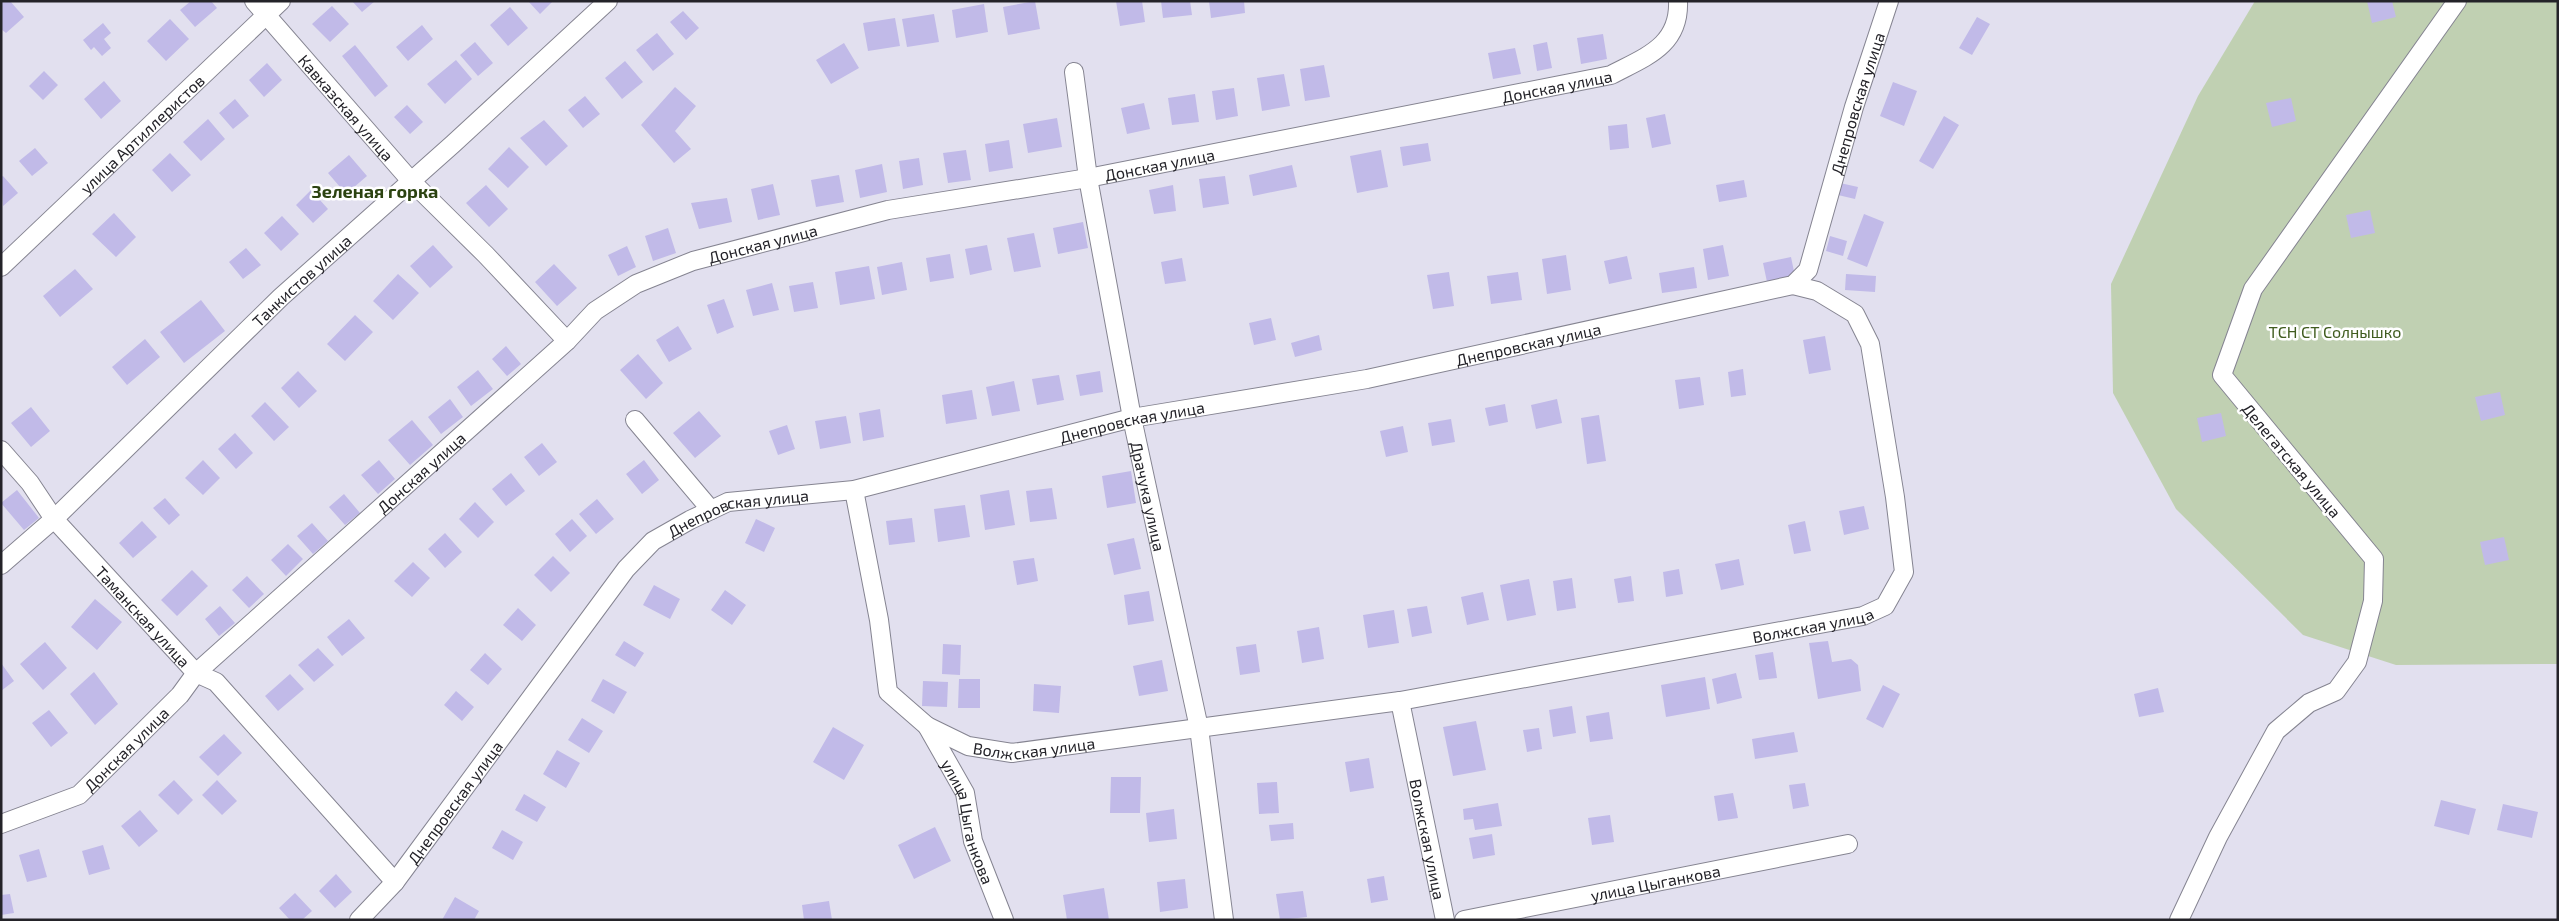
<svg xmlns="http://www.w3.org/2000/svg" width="2559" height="921" font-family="'Exo 2',sans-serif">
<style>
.green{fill:#c0d0b2}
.building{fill:#c1bae8}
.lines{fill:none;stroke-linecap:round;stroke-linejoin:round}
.minor-casing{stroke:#858491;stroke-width:20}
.minor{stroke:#fff;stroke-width:18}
.labels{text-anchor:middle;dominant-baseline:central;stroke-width:5;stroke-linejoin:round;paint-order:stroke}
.street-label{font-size:16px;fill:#242329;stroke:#fff}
.park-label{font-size:16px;fill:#405c1f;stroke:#fff}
.neighbourhood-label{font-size:18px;font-weight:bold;fill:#2c4311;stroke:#fff}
</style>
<rect width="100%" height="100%" fill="#e2e0ef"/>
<path class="green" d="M2255 1H2558V664L2396 665 2303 635 2176 509 2113 393 2111 284 2198 96Z"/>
<path class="building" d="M1 1H10L24 17 6 33 1 29Z
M191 1H211L217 8 195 27 180 10Z
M352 1H375L362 12Z
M528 1H553L540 14Z
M1035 1 1040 29 1008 35 1003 7Z
M1116 1H1142L1145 22 1120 26Z
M1161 1H1190L1192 15 1163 18Z
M1209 1H1244L1245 13 1211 18Z
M2367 1H2392L2396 17 2372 23Z
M984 4 988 32 956 38 952 10Z
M332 6 349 24 330 42 312 24Z
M510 7 528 28 508 46 490 25Z
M683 11 699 28 686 40 670 22Z
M934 14 939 42 907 47 902 19Z
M1977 17 1990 24 1972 55 1959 48Z
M895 18 900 46 868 51 863 23Z
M170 19 189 39 166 61 147 41Z
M103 23 111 33 104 39 111 48 102 56 94 47 91 50 83 40Z
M422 25 433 39 408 61 396 47Z
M657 33 674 54 653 71 636 50Z
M1603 34 1607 59 1581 64 1577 38Z
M475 42 493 63 478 76 460 55Z
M1547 42 1552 68 1537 71 1533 45Z
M844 43 859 68 831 84 816 60Z
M355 45 388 86 375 97 342 56Z
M1515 48 1521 74 1493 79 1488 53Z
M456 60 472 79 445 104 427 84Z
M625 61 643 82 622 99 605 78Z
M267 63 282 80 264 97 249 80Z
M1324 65 1330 97 1305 101 1300 69Z
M44 71 58 85 43 100 29 86Z
M1284 74 1290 106 1262 111 1257 78Z
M104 81 121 101 101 119 84 99Z
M1893 82 1917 91 1904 126 1880 116Z
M675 87 696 106 675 131 691 149 674 163 641 125Z
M1234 88 1238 116 1216 120 1212 91Z
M1195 94 1199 122 1172 125 1168 98Z
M585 96 600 114 583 128 568 110Z
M2291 98 2296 121 2272 127 2266 103Z
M235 99 249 116 233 129 219 113Z
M1144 103 1150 129 1127 134 1121 108Z
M407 105 423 122 410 134 394 117Z
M1665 114 1671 144 1652 148 1646 118Z
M1944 116 1959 125 1933 169 1919 161Z
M1057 118 1062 147 1028 153 1023 124Z
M208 119 225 139 201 161 183 142Z
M544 120 568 146 546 166 520 138Z
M1627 124 1629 148 1610 150 1608 126Z
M1009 140 1013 168 989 172 985 144Z
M1428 143 1431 161 1403 166 1400 147Z
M509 147 529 167 508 188 488 169Z
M35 148 48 163 32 176 19 161Z
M966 150 971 180 948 183 943 153Z
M1381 150 1388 187 1357 193 1350 156Z
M170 153 191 175 172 192 152 170Z
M349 155 367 176 346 194 328 173Z
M919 158 923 185 903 189 899 161Z
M882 164 887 192 860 198 855 170Z
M1292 165 1297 187 1253 196 1249 175Z
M839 175 844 202 816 207 811 180Z
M3 176 18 193 3 206 1 177Z
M1225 176 1229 204 1203 208 1199 179Z
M1744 180 1747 197 1719 202 1716 185Z
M1840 183 1858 187 1855 199 1838 195Z
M773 184 780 215 758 220 751 189Z
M486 185 508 209 489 227 466 203Z
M1173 185 1176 211 1154 214 1149 190Z
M311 190 328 209 313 223 296 205Z
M727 198 732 222 699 229 691 203Z
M2370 210 2375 233 2351 238 2346 215Z
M114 213 136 237 116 257 92 234Z
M1864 214 1884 222 1867 267 1847 259Z
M282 216 299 234 281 251 264 233Z
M1083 222 1088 248 1058 254 1053 228Z
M668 228 676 253 653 261 645 236Z
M1034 233 1041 267 1014 272 1007 238Z
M1830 236 1847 241 1843 256 1826 251Z
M433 245 453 267 430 288 410 266Z
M987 245 992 270 970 275 965 249Z
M1723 245 1729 276 1708 280 1703 249Z
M627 246 636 267 618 276 608 255Z
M246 248 261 265 243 279 229 262Z
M950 254 954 278 930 282 926 258Z
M1566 255 1571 290 1547 294 1542 259Z
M1627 256 1632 279 1609 284 1604 261Z
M1791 257 1795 276 1767 282 1763 263Z
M1182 258 1186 281 1165 284 1161 262Z
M902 262 907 290 882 295 877 267Z
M554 264 577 288 557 306 535 282Z
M869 266 875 299 840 305 835 272Z
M1694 267 1697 288 1662 293 1659 273Z
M75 269 93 289 60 317 43 296Z
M1449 272 1454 306 1433 309 1427 275Z
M1518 272 1522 300 1491 304 1487 276Z
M398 274 419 293 393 320 373 301Z
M1846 274 1876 276 1875 292 1845 290Z
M813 282 818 308 794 312 789 286Z
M772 283 779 310 753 316 746 290Z
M724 299 734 327 717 334 707 305Z
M201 300 225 331 184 363 160 332Z
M355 315 373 332 345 361 327 344Z
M1271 318 1276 340 1254 345 1249 323Z
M678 326 692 349 669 362 656 340Z
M1319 335 1322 350 1295 357 1291 343Z
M1825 336 1831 370 1809 374 1803 340Z
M145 339 160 357 127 385 112 367Z
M506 346 521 364 507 376 492 359Z
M638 354 663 383 646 399 620 370Z
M1743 369 1746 395 1731 397 1728 372Z
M478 370 493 389 471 406 457 387Z
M298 371 317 391 299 408 281 388Z
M1100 371 1103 392 1080 396 1076 375Z
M1059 375 1064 400 1037 405 1032 379Z
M1700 377 1704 405 1679 409 1675 380Z
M1014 381 1020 411 992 416 986 387Z
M972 390 977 419 946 424 942 395Z
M2500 392 2505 415 2481 421 2475 397Z
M450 399 463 417 441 434 428 417Z
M1557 399 1562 423 1536 429 1531 405Z
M265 402 289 427 274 441 251 416Z
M1505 404 1508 422 1489 426 1485 408Z
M31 407 50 431 31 447 11 423Z
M880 409 884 437 863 441 859 413Z
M699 411 721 436 695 458 673 433Z
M2221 413 2226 436 2202 442 2197 418Z
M1599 415 1606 461 1587 464 1581 418Z
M846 416 851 443 820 449 815 421Z
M1451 419 1455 442 1432 446 1428 423Z
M412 420 433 445 410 465 388 440Z
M787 425 795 449 778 455 769 431Z
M1403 426 1408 452 1386 457 1380 431Z
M235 433 253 453 236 469 218 449Z
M542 443 557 462 539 476 524 457Z
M203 460 220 478 203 495 185 478Z
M379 460 395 479 378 494 361 475Z
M644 460 659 480 642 494 626 474Z
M1131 471 1136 503 1107 508 1102 476Z
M511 473 525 491 506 506 492 489Z
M1052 488 1057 519 1030 522 1026 491Z
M17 490 39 518 24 530 1 503Z
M1009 490 1015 525 985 530 980 495Z
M344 494 360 513 345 525 329 507Z
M165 498 180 515 169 525 153 508Z
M597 499 614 519 596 534 579 514Z
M475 502 494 522 478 538 459 519Z
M965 505 970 537 938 542 934 509Z
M1864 506 1869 529 1844 535 1839 511Z
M912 518 915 542 889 545 886 521Z
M572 519 587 536 570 552 555 534Z
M756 519 775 528 764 552 745 543Z
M142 521 157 537 133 558 119 543Z
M1805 521 1811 551 1794 554 1788 525Z
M312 523 328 541 313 554 297 536Z
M445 533 462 552 445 568 428 549Z
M2504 537 2509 560 2485 565 2480 542Z
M1134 538 1141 569 1114 575 1107 544Z
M288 544 303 559 286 576 271 560Z
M553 556 570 573 551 592 534 575Z
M1034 558 1038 581 1017 585 1013 561Z
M1739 559 1744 585 1721 590 1715 564Z
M413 562 430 578 412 597 394 581Z
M1679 569 1683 594 1666 597 1663 572Z
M192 570 208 586 177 616 161 600Z
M247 576 264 594 249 608 232 590Z
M1631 576 1634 601 1618 603 1614 579Z
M1572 578 1576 608 1557 611 1553 581Z
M1529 579 1536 615 1507 621 1500 585Z
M654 585 680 599 670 619 643 605Z
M725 590 746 605 732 625 711 610Z
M1149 591 1154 621 1128 625 1124 595Z
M1483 592 1489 620 1467 625 1461 597Z
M95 599 122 622 97 650 71 627Z
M220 606 235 623 219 636 205 619Z
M1427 606 1432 633 1412 637 1407 609Z
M518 608 536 625 522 641 503 625Z
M1394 610 1399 643 1368 648 1363 615Z
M349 619 365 638 342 656 327 637Z
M1319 627 1324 659 1302 663 1297 631Z
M624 641 644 653 635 667 615 655Z
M1828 641 1832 662 1851 659 1858 665 1861 691 1818 699 1809 643Z
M45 642 67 668 43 690 20 664Z
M943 644 961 645 960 675 942 674Z
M1256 644 1260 672 1240 675 1236 647Z
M318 648 334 665 314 682 298 665Z
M1773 652 1777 678 1759 680 1755 655Z
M485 653 502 669 488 685 470 670Z
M1162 660 1168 691 1139 696 1133 666Z
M1 663 14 681 1 691Z
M94 672 118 704 95 725 70 694Z
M1736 673 1742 698 1717 704 1712 679Z
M290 674 304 689 278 711 265 696Z
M1705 677 1710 709 1666 717 1661 685Z
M603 679 627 692 614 714 591 701Z
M959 679H980V708H958Z
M923 681 948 682 947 707 922 706Z
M1034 684 1061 686 1059 713 1033 711Z
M1883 685 1900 694 1883 728 1866 719Z
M2158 688 2164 712 2139 717 2134 694Z
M456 691 474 707 462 721 444 705Z
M1572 706 1576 733 1553 737 1549 710Z
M49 710 68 733 51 747 32 723Z
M1609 712 1613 739 1590 742 1586 716Z
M582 718 603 731 589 753 568 740Z
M1476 721 1486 770 1453 776 1443 727Z
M833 727 864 745 844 780 813 762Z
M1539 728 1542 749 1527 752 1523 730Z
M1794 732 1798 752 1755 759 1752 739Z
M224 734 242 753 218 776 199 757Z
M557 750 580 763 566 788 543 774Z
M1369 758 1374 788 1350 792 1345 762Z
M1111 777H1141L1140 813H1110Z
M174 780 193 800 178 815 158 795Z
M217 780 237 801 222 815 202 795Z
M1277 782 1279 813 1259 814 1257 783Z
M1805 783 1809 806 1793 809 1789 785Z
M1733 793 1738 818 1718 821 1714 796Z
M524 794 546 807 537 822 515 810Z
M2441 800 2476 809 2469 835 2434 826Z
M1498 803 1502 826 1475 830 1473 819 1464 820 1463 809Z
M2503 804 2538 812 2532 838 2497 830Z
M1174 809 1177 839 1149 842 1146 813Z
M140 810 158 831 139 847 121 826Z
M1610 815 1614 842 1592 845 1588 818Z
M1293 823 1294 839 1271 841 1269 825Z
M935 827 951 861 914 879 898 845Z
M502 830 523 842 513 860 492 848Z
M1492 834 1495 855 1473 859 1469 838Z
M103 845 110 869 89 875 82 851Z
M39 849 47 877 27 882 19 855Z
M336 874 352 892 335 908 319 891Z
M1384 876 1388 900 1371 903 1367 879Z
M1185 879 1188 908 1160 912 1157 882Z
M1104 888 1109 920H1067L1063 895Z
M1303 891 1307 917 1280 920 1276 894Z
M295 893 312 911 302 920H290L279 908Z
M10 894 14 913 1 915V895Z
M455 897 479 911 474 920H442Z
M829 901 832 920H804L802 905Z"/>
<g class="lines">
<g class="minor-casing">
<g id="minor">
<path id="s1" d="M254 1 411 181 486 255 567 341"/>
<path id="s2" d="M1074 72 1088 178 1132 418 1199 728 1224 920"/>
<path id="s3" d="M1 267 281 1"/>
<path d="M635 420 711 510"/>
<path id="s4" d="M1 450 30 483 54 519 196 673 216 682 395 882"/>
<path id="s5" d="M854 490 879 620 888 692 927 726 968 746 1012 753 1400 701 1863 616 1885 606 1904 572 1895 497 1870 344 1855 314 1817 291 1793 285"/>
<path id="s6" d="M1 565 54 519 281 297 453 144 608 1"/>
<path id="s7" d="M1400 701 1445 920"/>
<path id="s8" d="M927 726 965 793 973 841 1004 920"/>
<path id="s9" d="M1 824 79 795 180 695 196 673 567 341 595 311 636 284 693 261 888 210 1088 178 1611 75C1645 57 1680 46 1678 1"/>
<path id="s10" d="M359 920 395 882 626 569 653 541 690 520 728 502 854 490 1132 418 1367 379 1793 285 1808 270 1854 107 1889 1"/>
<path id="s11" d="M1464 920 1848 844"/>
<path d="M2179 920 2218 837 2276 731 2309 703 2336 691 2357 662 2373 601 2374 559 2222 375 2253 289 2457 1"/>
</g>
</g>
<use href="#minor" class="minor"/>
</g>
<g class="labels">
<g class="street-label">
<text stroke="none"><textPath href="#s9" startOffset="1784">Донская улица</textPath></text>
<text stroke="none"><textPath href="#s10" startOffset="1848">Днепровская улица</textPath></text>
<text stroke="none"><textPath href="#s1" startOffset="141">Кавказская улица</textPath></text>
<text stroke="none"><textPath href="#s3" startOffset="194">улица Артиллеристов</textPath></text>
<text stroke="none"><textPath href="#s9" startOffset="1379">Донская улица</textPath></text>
<text stroke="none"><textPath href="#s9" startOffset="974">Донская улица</textPath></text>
<text stroke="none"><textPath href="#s6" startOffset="414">Танкистов улица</textPath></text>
<text stroke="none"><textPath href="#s10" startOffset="1382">Днепровская улица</textPath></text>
<text stroke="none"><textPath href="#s10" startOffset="978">Днепровская улица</textPath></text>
<text transform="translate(2292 460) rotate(50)">Делегатская улица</text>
<text stroke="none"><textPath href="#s9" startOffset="554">Донская улица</textPath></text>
<text stroke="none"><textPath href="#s2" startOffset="431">Драчука улица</textPath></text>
<text stroke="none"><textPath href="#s10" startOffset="572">Днепровская улица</textPath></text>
<text stroke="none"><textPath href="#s4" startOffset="219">Таманская улица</textPath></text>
<text stroke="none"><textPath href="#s5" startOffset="1158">Волжская улица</textPath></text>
<text stroke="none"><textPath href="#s5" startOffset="369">Волжская улица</textPath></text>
<text stroke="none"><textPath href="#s9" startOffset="149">Донская улица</textPath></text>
<text stroke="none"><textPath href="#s10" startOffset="152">Днепровская улица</textPath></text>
<text stroke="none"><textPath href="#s8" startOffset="105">улица Цыганкова</textPath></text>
<text stroke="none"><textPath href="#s7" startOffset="141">Волжская улица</textPath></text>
<text stroke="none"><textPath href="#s11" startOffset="195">улица Цыганкова</textPath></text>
</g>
<g class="park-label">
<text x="2335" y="331">ТСН СТ Солнышко</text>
</g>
<g class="neighbourhood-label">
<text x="375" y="191">Зеленая горка</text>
</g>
</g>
<rect width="2559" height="921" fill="none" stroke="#242329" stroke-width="5"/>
</svg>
